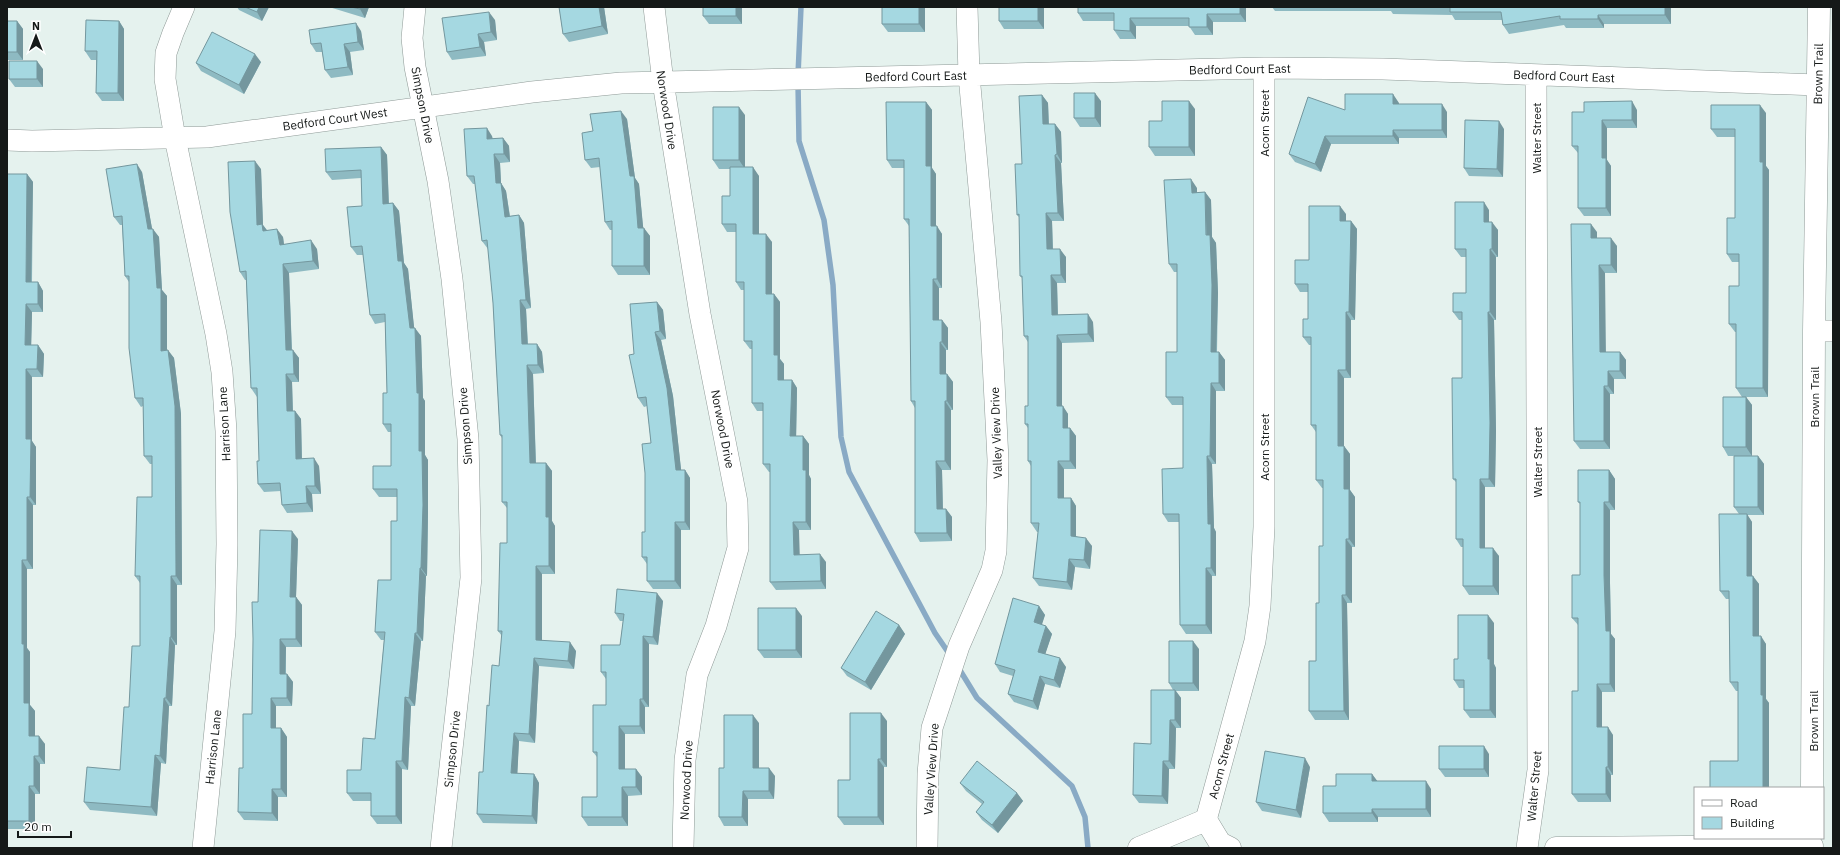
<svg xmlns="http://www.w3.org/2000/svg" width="1840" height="855" font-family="'IBM Plex Sans',sans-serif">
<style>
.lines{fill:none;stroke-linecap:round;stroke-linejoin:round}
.stream{stroke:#89aac5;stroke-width:5.5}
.minor-casing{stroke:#8f9a97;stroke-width:22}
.tertiary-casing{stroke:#8f9a97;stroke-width:23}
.minor{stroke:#fff;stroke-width:21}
.tertiary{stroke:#fff;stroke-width:22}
.wall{fill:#8ebac2}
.shaded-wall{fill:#74979e}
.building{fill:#a5d8e1;stroke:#74979e}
.labels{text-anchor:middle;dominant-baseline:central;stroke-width:4;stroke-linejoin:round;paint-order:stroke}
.street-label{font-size:12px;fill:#151918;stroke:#fff}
</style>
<rect width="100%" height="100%" fill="#e5f2ee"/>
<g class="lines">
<path class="stream" d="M798 75 801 7
M798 83 799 141 824 220 833 285 841 437 849 472 935 633 950 655
M958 667 977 698 1072 786 1085 817 1088 848"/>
<g class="minor-casing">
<path id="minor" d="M184 7 173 33 166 53 165 79 175 138 216 334 222 372 226 431 227 544 225 631 203 848
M415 7 412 38 415 67 438 181 452 279 468 439 471 578 441 848
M654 7 663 82 700 314 737 502 738 548 716 626 697 675 685 760 683 848
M7 140 32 141 207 137 532 92 621 83 1264 68 1383 69 1817 85
M1814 331H1833
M1206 820 1255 641 1260 606 1264 527V68
M927 848 928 774 932 728 959 646 992 570 996 551 998 460 991 322 969 75 967 7
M1527 848 1538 770 1536 75"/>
</g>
<g class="tertiary-casing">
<path id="tertiary" d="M1812 788 1814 331 1819 7
M1139 848 1206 820 1220 843 1230 848
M1556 848 1812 846"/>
</g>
<use href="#minor" class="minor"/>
<use href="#tertiary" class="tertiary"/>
</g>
<path class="wall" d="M237 7H269L262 21 239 10Z
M329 7H369L365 18Z
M559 7H604L608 34 569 42 563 34Z
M742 7V24H709L703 16Z
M925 7V32H888L882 24Z
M1044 7V29H1004L999 21Z
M1246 7V22H1213V35H1195L1189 26H1136V39H1120L1114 30V21H1083L1078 13Z
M1272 7H1671V24H1604V28H1566L1564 25 1509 34 1503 25 1502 20H1455L1452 15 1393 14 1391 11H1275Z
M495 20 497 40 484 42 486 56 452 60 447 52Z
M7 21H17L23 29V60H7Z
M119 21 124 29V101H102L96 93V60H91L85 51Z
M361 31 364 50 350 52 353 75 331 78 325 70 322 52H316L311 44Z
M261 62 244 94 201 71 196 63Z
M43 69V87H15L9 79Z
M1042 95 1048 103 1049 124H1055L1061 132 1062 163H1061L1064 221H1052L1053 249 1066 257V283H1057L1058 315 1093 322 1094 342 1062 343V406L1068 414V428H1070L1076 436V469H1064V498H1071L1076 506V536L1092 546 1090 569 1075 567 1072 590 1039 586 1033 578 1038 532H1037L1031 523V466L1028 461V428L1025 424 1028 406V342L1024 336 1022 278 1020 276 1019 217 1017 215 1022 164Z
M1101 101V127H1080L1074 118Z
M926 102 932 110V168L936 174V226L942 234V288H939V320H942L948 328V350H946V374H947L953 382V410H951V470H942L943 509H946L952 517V541L920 542 915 533V408L911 401 909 226 904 219V168H892L887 160Z
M1399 103V104L1447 112V138H1399V144H1331L1321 172 1295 162 1289 154 1345 110Z
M1195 109V156H1155L1149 147 1162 121Z
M1637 110V128H1607V160L1611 166V216H1584L1578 208V153L1572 146 1584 112Z
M1766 113V166L1769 170 1768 397H1742L1736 388V332H1735L1729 324 1739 286V262H1732L1727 254 1735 218V137H1717L1711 129Z
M745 115V167L759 176V234L772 242V294H774L780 302V359L784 364V380H792L797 388 796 436H803L809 444V475L811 479V530H799V554L826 562V589L776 590 770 582V472H769L763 464V411H757L752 403V349H750L744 341V290H741L736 282V232H727L722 224 730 196V169H719L713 160Z
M627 119 635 178 639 184 643 228 650 236V275H618L612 266V230H610L605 222 600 167 591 168 585 160 593 131Z
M1504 129 1503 177 1469 176 1464 168Z
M492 136 493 139 503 138 509 146 510 162 500 163 501 183 506 191 510 216 519 215 524 223 531 308 526 309 528 344H537L542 352 544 373 533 374 536 463H546L552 471V521L555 526V574H542V640L576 651 574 669 539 666 535 743 519 741 517 774H534L539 783 537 824 483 823 477 814 483 772 489 706 499 666 502 636 498 631 507 543V508L502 502V438L500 435 493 303 488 249 482 241 475 184H473L467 176Z
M381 147 387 155 389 203H393L399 211 404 263 408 269 414 328 421 336 423 398 425 401V455L428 460V513L427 576H426L423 641H421L415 706H411L408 770 402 769V824H377L371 816V801H353L347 793 361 770 375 739 384 640H381L375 632 391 580 397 521V497H379L373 489 391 466V432H388L383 424 387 393 385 322 375 324 370 315 363 255H357L351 247 362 206 361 178 332 180 326 172Z
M261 169 263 225 267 230 283 237 284 244 317 249 319 269 289 273 292 350 299 358V382H292L293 411H295L301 419 302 459 319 466 321 494H312L313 512 287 513 282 505 281 491 264 492 258 484 259 461 257 397 251 388 246 280H245L240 272Z
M142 172 152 229 159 237 162 290 167 296V350L174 358 181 414 182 585H177V645H175L172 706H169L166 764 161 763 157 816 90 810 84 802 120 770 129 707 140 646V583L135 576 152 497V464H150L144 456 143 406 141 407 135 398 129 282 125 276 122 225H120L114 217Z
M7 174H27L33 182 32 282H38L43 291V312H32L31 345H38L44 354 43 377H32V441L36 447V505H33V569H27V648L30 652V705L35 711V736L45 744V764H40V794H35V829H7Z
M1197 188V193L1205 192 1211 200 1212 237 1216 243 1218 293 1217 352H1219L1225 360V391H1216V464H1212L1214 528 1216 532V576H1212V634H1186L1180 625 1179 522H1168L1163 514 1183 468V405H1172L1166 397 1177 352V272H1174L1169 264Z
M1489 210V222L1498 230V257H1496V320H1494L1496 431 1495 487H1485V548L1499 556V595H1469L1463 586V547H1461L1456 539V482L1453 479 1462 378V320H1459L1453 312 1466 293V257H1461L1455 249Z
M1346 214V221H1351L1357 229 1355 320H1351V378H1344V446L1350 454V490L1355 497V547H1352V603H1347L1349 720H1315L1309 711 1316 661 1323 546V488H1322L1316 480V432L1311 425V345H1309L1303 337 1308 319V292H1300L1295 284 1309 260Z
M1597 232V238L1617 246V273H1605V352H1620L1626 360V379H1614V394H1610V449H1580L1574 441Z
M657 302 663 310 666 339 661 340 673 396 681 470H685L690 478V530H681V589H653L647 581V564L642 557 645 532 651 443 647 406 644 407 638 398Z
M1746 397 1752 405V456H1728L1723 447Z
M1758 456 1764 464V515H1747L1752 522V576L1759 584V636L1766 644V699L1769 703V788L1738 761V691H1736L1730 682 1729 599H1726L1720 591 1739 514 1734 507Z
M1609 470 1615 479V510H1610V583L1611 634 1615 639V692H1602V727L1613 735V775H1611V802H1578L1572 794 1578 691V625L1572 618 1580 575V504L1578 502Z
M298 539 296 597 302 605V647H286V674H287L293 682 292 706H276V728H281L287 737V797H278V821L244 820 238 812 243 768 252 714Z
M663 601 658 645 649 644V707H645V734H625V769H636L642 777V795L628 796V826H588L582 817 597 797V757L593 752 606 705V679L601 672 620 645 623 621H620L615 613Z
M1039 606 1045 615 1041 625 1046 626 1052 634 1045 654 1066 667 1060 688 1045 684 1038 710 1014 702 1008 694 1013 676 1000 672 995 664Z
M802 616V658H764L758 650Z
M1494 623V664L1496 668V718H1470L1464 710V688H1459L1454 680 1458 659Z
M899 625 905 634 871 690 847 676 841 668Z
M1199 649V691H1176L1181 698V728H1176L1175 769H1169L1168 804 1139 803 1133 795 1173 690 1169 683Z
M887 721V767H884V825H844L838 817 850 780Z
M759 723V768L775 776 774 799H748V826H724L719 817 724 768Z
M1489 754V777H1445L1439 769Z
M1310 767 1301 818 1262 811 1256 802Z
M1372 774 1377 781 1431 789V817H1378V822H1329L1323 813 1336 786Z
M960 783 1017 793 1023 801 998 833 982 820 976 812 982 804 966 791Z"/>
<path class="shaded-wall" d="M259 7H269L262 21 257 12Z
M360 7H369L365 18 360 9Z
M599 7H604L608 34 602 26Z
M736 7H742V24L736 16Z
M919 7H925V32L919 24Z
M1038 7H1044V29L1038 21Z
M1240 7H1246V22L1240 14Z
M1665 7H1671V24L1665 15Z
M489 12 495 20 497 40 491 32Z
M1207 14 1213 22V35L1207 27Z
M1598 15 1604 24V28L1598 19Z
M1130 18 1136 26V39L1130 31Z
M17 21 23 29V60L17 52Z
M119 21 124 29V101L118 93Z
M356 23 361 31 364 50 358 42Z
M478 34 484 42 486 56 480 47Z
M344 44 350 52 353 75 348 67Z
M255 54 261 62 244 94 239 85Z
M37 61 43 69V87L37 79Z
M1095 93 1101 101V127L1095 118Z
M1393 94 1399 103V112L1393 104Z
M1042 95 1048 103 1049 133 1043 124Z
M1189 101 1195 109V156L1189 147Z
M1632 101 1637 110V128L1632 120Z
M926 102 932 110V168L936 174V234L931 226 926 166Z
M1442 104 1447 112V138L1442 130Z
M1760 105 1766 113V166L1769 170 1768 397 1763 388 1760 162Z
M739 107 745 115V169L739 160Z
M621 111 627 119 635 178 639 184 644 236 638 228 630 176Z
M1602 120 1607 128V160L1611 166V216L1606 208 1602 158Z
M1499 121 1504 129 1503 177 1497 169Z
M1055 124 1061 132 1062 163 1057 154Z
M487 128 492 136 493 147 487 139Z
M1393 130 1399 138V144L1393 136Z
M1325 136 1331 144 1321 172 1315 164Z
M503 138 509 146 510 162 504 154Z
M381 147 387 155 389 212 383 204Z
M494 154 500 163 501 183 506 191 511 225 505 217 496 183Z
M1055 155 1061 163 1064 221 1058 213Z
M255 161 261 169 263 225 268 232 269 239 257 225Z
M137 164 142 172 153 234V229L159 237 162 290 167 296V359L161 351 157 288 148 229Z
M753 167 759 176V242L753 234Z
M27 174 33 182 31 291 26 282Z
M1191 179 1197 188V201L1192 193Z
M1205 192 1211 200 1212 237 1216 243 1218 293 1216 360 1211 352Z
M1484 202 1489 210V230L1484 222Z
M393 203 399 211 404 263 408 269 415 336 410 328 398 261Z
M1340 206 1346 214V229L1340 221Z
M1046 213 1052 221 1053 257 1047 249Z
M519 215 524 223 531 308 526 300Z
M1351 221 1357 229 1355 320 1349 312Z
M1492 222 1498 230V257L1492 249Z
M1591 224 1597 232V246L1591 238Z
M937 226 942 234V288L937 279Z
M644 228 650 236V275L644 266Z
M277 229 283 237 285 253 280 245Z
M766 234 772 242V302L766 294Z
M1611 238 1617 246V273L1611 265Z
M311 240 317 249 319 269 313 261Z
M1060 249 1066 257V283L1061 275Z
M1490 249 1496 257V320L1490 312Z
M283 264 289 273 292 358 286 350Z
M1599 265 1605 273 1606 360 1600 352Z
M1051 275 1057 283 1058 324 1052 315Z
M933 279 939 288V328L933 320Z
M38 282 43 291V312L38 304Z
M774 294 780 302V359L784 364V388L778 380 774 355Z
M520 300 526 309 528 352 522 344Z
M657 302 663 310 666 339 660 331Z
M26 304 32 312 31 354 25 345Z
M1346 312 1351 320V378L1346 370Z
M1488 312 1494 320 1496 431 1495 487 1489 479Z
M1088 314 1093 322 1094 342 1088 334Z
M942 320 948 328V350L942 342Z
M415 328 421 336 423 398 425 401V455L428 460V513L427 576 421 568 419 451Z
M655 332 661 340 673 396 682 478 676 470Z
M1057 335 1062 343V414L1057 406Z
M940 342 946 350V382L940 374Z
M537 344 542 352 544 373 538 365Z
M38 345 44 354 43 377 37 369Z
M168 350 174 358 181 414 182 585 176 576Z
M293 350 299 358V382L294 374Z
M1219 352 1225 360V391L1219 383Z
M1620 352 1626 360V379L1620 371Z
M527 365 533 374 536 471 530 463Z
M26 369 32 377V441L36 447V505L30 497 26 439Z
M1338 370 1344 378V454L1338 446Z
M1608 371 1614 379V394L1608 386Z
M286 374 292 382 293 419 287 411Z
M947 374 953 382V410L947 401Z
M792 380 797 388 796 444 790 436Z
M1211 383 1216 391V464L1210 456Z
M1604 386 1610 394V449L1604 441Z
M1746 397 1752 405V456L1746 447Z
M945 401 951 410V470L945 461Z
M1063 406 1068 414V436L1063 428Z
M295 411 301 419 302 467 296 459Z
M1070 428 1076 436V469L1070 461Z
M803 436 809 444V475L811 479V530L806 522 803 470Z
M1344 446 1350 454V490L1355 497V547L1349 539 1344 489Z
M1207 456 1212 464 1214 528 1216 532V576L1211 568 1208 524Z
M1758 456 1764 464V515L1758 507Z
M314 458 319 466 321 494 315 486Z
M936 461 942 470 943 517 937 509Z
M1058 461 1064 469V506L1058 498Z
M546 463 552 471V521L555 526V574L549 566 546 517Z
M685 470 690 478V530L685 522Z
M1609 470 1615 479V510L1609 502Z
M1480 479 1485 487V556L1480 548Z
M306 486 312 494 313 512 307 503Z
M27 497 33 505V569L27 560Z
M1071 498 1076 506V544L1071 536Z
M1604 502 1610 510V583L1611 634 1615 639V692L1610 684 1606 631 1604 575Z
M946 509 952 517V541L947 533Z
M1747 514 1752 522V584L1747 576Z
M675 522 681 530V589L675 581Z
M793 522 799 530 800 563 794 555Z
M292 531 298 539 296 597 302 605V647L296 639 290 597Z
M1086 538 1092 546 1090 569 1084 560Z
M1346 539 1352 547V603L1346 595Z
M1493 548 1499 556V595L1493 586Z
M820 554 826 562V589L821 581Z
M1069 559 1075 567 1072 590 1067 582Z
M22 560 27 569V648L30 652V705L35 711V744L29 736 24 703 22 644Z
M536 566 542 574V648L536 640Z
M420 568 426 576 423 641 417 633Z
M1206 568 1212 576V634L1206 625Z
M171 576 177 585V645L171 637Z
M1753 576 1759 584V644L1753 636Z
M657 593 663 601 658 645 653 637Z
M1342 595 1347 603 1349 720 1344 711Z
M1039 606 1045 615 1040 631 1034 622Z
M796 608 802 616V658L796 650Z
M1488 615 1494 623V664L1496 668V718L1490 710 1488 659Z
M899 625 905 634 871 690 865 682Z
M1046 626 1052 634 1043 661 1038 652Z
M415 633 421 641 415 706 409 698Z
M643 636 649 644V707L643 699Z
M1761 636 1766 644V699L1769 703V788H1763L1761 695Z
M170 637 175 645 172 706 166 698Z
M280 639 286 647 285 682 280 674Z
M1193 641 1199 649V691L1193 683Z
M570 642 576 651 574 669 568 661Z
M534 658 539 666 535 743 529 734Z
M1060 658 1066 667 1060 688 1054 680Z
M287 674 293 682 292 706 287 698Z
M1040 676 1045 684 1038 710 1033 701Z
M1597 684 1602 692V735L1597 727Z
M1175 690 1181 698V728L1175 720Z
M405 697 411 706 408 770 402 761Z
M164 698 169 706 166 764 160 756Z
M271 698 276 706V737L271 728Z
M640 699 645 707V734L640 726Z
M881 713 887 721V767L881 759Z
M753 715 759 723V776L753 768Z
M1170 720 1176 728 1175 769 1169 761Z
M619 726 625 734V777L619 769Z
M1608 727 1613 735V775L1608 767Z
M281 728 287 737V797L281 789Z
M514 733 519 741 517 782 511 773Z
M39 736 45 744V764L39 756Z
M1484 746 1489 754V777L1484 769Z
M155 755 161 763 157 816 151 807Z
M34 756 40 764V794L34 786Z
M1305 758 1310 767 1301 818 1296 810Z
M878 759 884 767V825L878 817Z
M396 761 402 769V824L396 816Z
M1163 761 1169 769 1168 804 1162 796Z
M1606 767 1611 775V802L1606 794Z
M769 768 775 776 774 799 769 791Z
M636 769 642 777V795L636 787Z
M534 774 539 783 537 824 532 816Z
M1372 774 1378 782 1372 781Z
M1426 781 1431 789V817L1426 809Z
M29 786 35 794V829L29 821Z
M622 787 628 796V826L622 817Z
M272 789 278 797V821L272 813Z
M743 791 748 799V826L742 817Z
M1017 793 1023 801 998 833 992 825Z
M1372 809 1378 817V822L1372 813Z"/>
<path class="building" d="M245 7H259L257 12Z
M351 7H360V9Z
M559 7H599L602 26 563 34Z
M703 7H736V16H703Z
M882 7H919V24H882Z
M999 7H1038V21H999Z
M1078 7H1240V14H1207V27H1189V18H1130V31L1114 30V13H1078Z
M1450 7H1665V15H1598V19H1560V16L1503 25 1501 12H1450Z
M489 12 491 32 478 34 480 47 447 52 442 18Z
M86 20 119 21 118 93H96L97 51H85Z
M7 21H17V52H7Z
M356 23 358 42 344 44 348 67 325 70 321 43 311 44 309 30Z
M212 32 255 54 239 85 196 63Z
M9 61H37V79H9Z
M1074 93H1095V118H1074Z
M1345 94H1393V104H1442V130H1393V136H1325L1315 164 1289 154 1308 97 1345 110Z
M1042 95 1043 124H1055L1057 154 1055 155 1058 213H1046L1047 249H1060L1061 275H1051L1052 315 1088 314V334L1057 335V406H1063V428H1070V461H1058V498H1071V536L1086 538 1084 560 1069 559 1067 582 1033 578 1039 523H1031V461H1028V424H1025V406H1028V336H1024L1022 276H1020L1019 214 1017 215 1015 164H1022L1019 96Z
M1162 101H1189V147H1149V121H1162Z
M1632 101V120H1602V158H1606V208H1578V146H1572V112H1584V102Z
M886 102H926V166H931V226H937V279H933V320H942V342H940V374H947V401H945V461H936L937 509H946L947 533H915V401H911L909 219H904V160H887Z
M1711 105H1760V162H1763V388H1736V324H1729V286H1739V254H1727V218H1735V129H1711Z
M713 107H739V160H713Z
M621 111 630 176H634L638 228H644V266H612V221L605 222 599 158 585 160 582 133 593 131 590 114Z
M1465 120 1499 121 1497 169 1464 168Z
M487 128V139L503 138 504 154H494L496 183H501L505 217 519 215 526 300H520L522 344H537L538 365H527L530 463H546V517H549V566H536V640L570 642 568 661 534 658 529 734 514 733 511 773 534 774 532 816 477 814 479 772H483L487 705 489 706 492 665 499 666 502 631H498L500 543H507V502H502V435H500L493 303 487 240 482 241 474 176H467L464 129Z
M381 147 383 204 393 203 398 261H402L410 328H415L417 393H419V451H422L423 505 421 568H420L417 633H415L409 698 405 697 402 761H396V816H371V793H347V770H361L363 738 375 739 385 632H375L378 580H391V521H397V489H373V466H391V424H383V393H387L385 314 370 315 362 246 351 247 347 207 362 206 361 170 326 172 325 149Z
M255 161 257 225 262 224 263 231 277 229 280 245 311 240 313 261 283 264 286 350H293L294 374H286L287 411H295L296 459 314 458 315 486H306L307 503 282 505 280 483 258 484 257 461H259L257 388H251L246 271 240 272 230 212 228 162Z
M137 164 148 229H153L157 288H161V351L168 350 175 406 176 576H171V637H170L166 698H164L160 756 155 755 151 807 84 802 87 767 120 770 124 707H129L132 646H140V576H135L137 497H152V456H144L143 398H135L129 348V276H125L122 216 114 217 106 169Z
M730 167H753V234H766V294H774V355H778V380H792L790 436H803V470H806V522H793L794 555 820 554 821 581 770 582V464H763V403H752V341H744V282H736V224H722V196H730Z
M7 174H27L26 282H38V304H26L25 345H38L37 369H26V439H31L30 497H27V560H22V644H24V703H29V736H39V756H34V786H29V821H7Z
M1191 179 1192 193 1205 192 1206 235H1210L1212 285 1211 352H1219V383H1211L1210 456H1207L1208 524H1211V568H1206V625H1180L1179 514H1163L1162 469 1183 468V397H1166V352H1177V264H1169L1164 180Z
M1455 202H1484V222H1492V249H1490V312H1488L1490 423 1489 479H1480V548H1493V586H1463V539H1456V479H1453L1452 378H1462V312H1453V293H1466V249H1455Z
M1309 206H1340V221H1351L1349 312H1346V370H1338V446H1344V489H1349V539H1346V595H1342L1344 711H1309V661H1316V603H1319V546H1323V480H1316V425H1311V337H1303V319H1308V284H1295V260H1309Z
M1571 224H1591V238H1611V265H1599L1600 352H1620V371H1608V386H1604V441H1574Z
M657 302 660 331 655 332 667 388 676 470H685V522H675V581H647V557H642V532H645V473L642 444 651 443 646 397 638 398 629 355 634 354 630 304Z
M1723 397H1746V447H1723Z
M1734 456H1758V507H1734Z
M1578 470H1609V502H1604V575L1606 631H1610V684H1597V727H1608V767H1606V794H1572V691H1578V618H1572V575H1580V502H1578Z
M1719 514H1747V576H1753V636H1761V695H1763V788H1710V761H1738V682H1730L1729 591H1720Z
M260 530 292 531 290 597H296V639H280V674H287V698H271V728H281V789H272V813L238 812 239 768H243V714H252L253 639 252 602H258Z
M617 589 657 593 653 637 643 636V699H640V726H619V769H636V787H622V817H582V797H597V752H593V705H606V672H601V645H620L624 614 615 613Z
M1013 598 1039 606 1034 622 1046 626 1038 652 1060 658 1054 680 1040 676 1033 701 1008 694 1015 670 995 664Z
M758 608H796V650H758Z
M876 611 899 625 865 682 841 668Z
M1458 615H1488V659H1490V710H1464V680H1454V659H1458Z
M1169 641H1193V683H1169Z
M1151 690H1175V720H1170L1169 761H1163L1162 796 1133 795 1134 743 1151 744Z
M850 713H881V759H878V817H838V780H850Z
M724 715H753V768H769V791H743L742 817H719V768H724Z
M1439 746H1484V769H1439Z
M1265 751 1305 758 1296 810 1256 802Z
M977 761 1017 793 992 825 976 812 984 802 960 783Z
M1336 774H1372V781H1426V809H1372V813H1323V786H1336Z"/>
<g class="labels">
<g class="street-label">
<text transform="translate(1240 69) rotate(-1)">Bedford Court East</text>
<text transform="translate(1818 74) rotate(-89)">Brown Trail</text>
<text transform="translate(916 76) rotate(-1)">Bedford Court East</text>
<text transform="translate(1564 76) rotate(2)">Bedford Court East</text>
<text transform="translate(423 105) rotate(79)">Simpson Drive</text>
<text transform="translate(667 110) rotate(81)">Norwood Drive</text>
<text transform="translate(335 119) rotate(-8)">Bedford Court West</text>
<text transform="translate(1264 123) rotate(-90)">Acorn Street</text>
<text transform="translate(1536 138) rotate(-90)">Walter Street</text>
<text transform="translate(1814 397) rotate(-90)">Brown Trail</text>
<text transform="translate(224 424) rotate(-93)">Harrison Lane</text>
<text transform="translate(465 426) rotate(-94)">Simpson Drive</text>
<text transform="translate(723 429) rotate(79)">Norwood Drive</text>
<text transform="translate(996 433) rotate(-92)">Valley View Drive</text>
<text transform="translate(1264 447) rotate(-90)">Acorn Street</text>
<text transform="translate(1537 462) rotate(-90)">Walter Street</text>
<text transform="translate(1813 721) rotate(-90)">Brown Trail</text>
<text transform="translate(213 747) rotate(-84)">Harrison Lane</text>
<text transform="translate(452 749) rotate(-84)">Simpson Drive</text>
<text transform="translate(1221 766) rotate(-75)">Acorn Street</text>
<text transform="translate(931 769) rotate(-86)">Valley View Drive</text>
<text transform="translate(686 780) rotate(-87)">Norwood Drive</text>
<text transform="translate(1534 786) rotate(-85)">Walter Street</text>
</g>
</g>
<rect width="1840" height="855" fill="none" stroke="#151918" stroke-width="16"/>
<rect x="1694" y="787" width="130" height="52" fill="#ffffff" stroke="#a1a3a3"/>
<rect x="1702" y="800" width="20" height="6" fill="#ffffff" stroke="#a1a3a3"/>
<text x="1730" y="807" font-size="12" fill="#151918">Road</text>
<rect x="1702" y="817" width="20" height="12" fill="#a5d8e1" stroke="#a1a3a3"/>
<text x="1730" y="827" font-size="12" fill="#151918">Building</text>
<g transform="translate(36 36)" stroke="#ffffff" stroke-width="3" paint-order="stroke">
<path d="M0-3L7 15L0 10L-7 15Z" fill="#151918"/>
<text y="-6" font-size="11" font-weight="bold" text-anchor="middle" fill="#151918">N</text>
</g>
<path d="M18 831v6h53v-6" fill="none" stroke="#151918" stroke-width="2"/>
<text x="24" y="831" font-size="12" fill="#151918" stroke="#ffffff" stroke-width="3" paint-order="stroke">20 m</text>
</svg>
